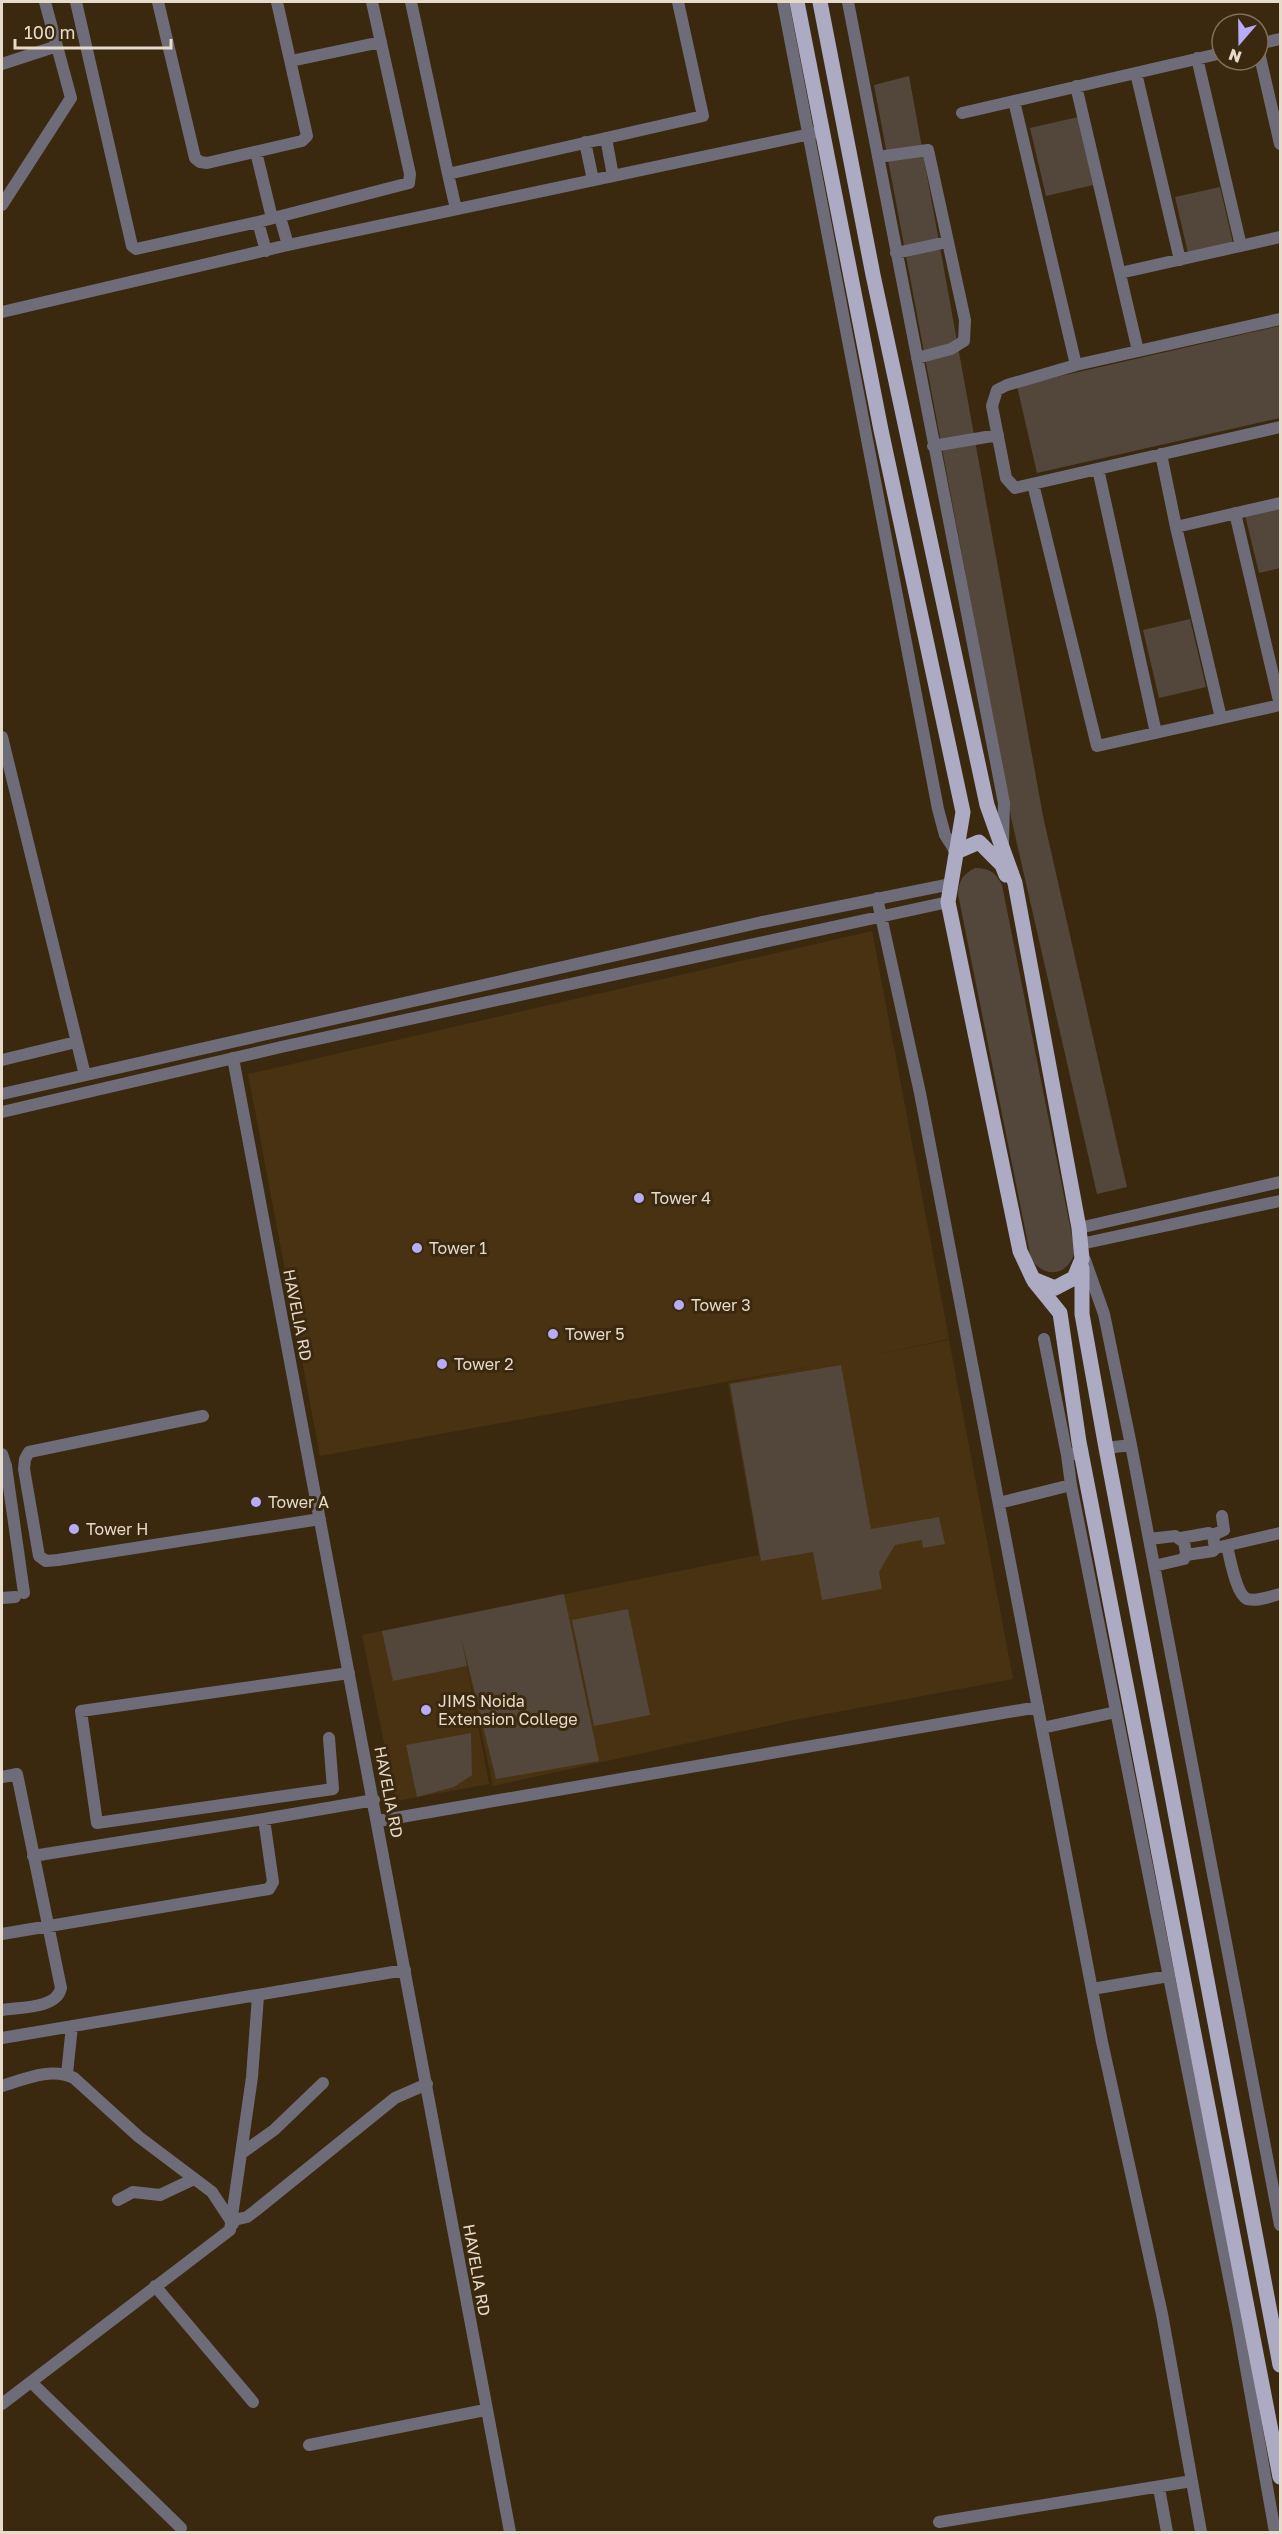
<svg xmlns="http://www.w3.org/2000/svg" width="1282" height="2534" font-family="'Golos Text',sans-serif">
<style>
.built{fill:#493211}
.green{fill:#52473a}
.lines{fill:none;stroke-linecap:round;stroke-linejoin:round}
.minor{stroke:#6d6c78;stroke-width:12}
.major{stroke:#adaac4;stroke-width:15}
.poi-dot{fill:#b8abf7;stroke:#3b290f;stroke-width:2}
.labels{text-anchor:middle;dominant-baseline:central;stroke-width:6;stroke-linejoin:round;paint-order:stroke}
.poi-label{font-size:16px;fill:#e6dacb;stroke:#3b290f;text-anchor:start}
.street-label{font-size:16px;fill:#e6dacb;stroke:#3b290f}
</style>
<rect width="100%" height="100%" fill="#3b290f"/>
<path class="built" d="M872 931 949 1339 864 1357 949 1340 1013 1679 794 1720 493 1786 465 1655 489 1784 396 1801 362 1635 759 1555 728 1383 813 1366 320 1456 248 1074Z"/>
<path class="green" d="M909 76 1043 816 1127 1187 1097 1194 1012 822 874 85Z
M1078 117 1093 185 1046 196 1030 128Z
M1220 187 1233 243 1188 253 1175 197Z
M1280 326V418L1037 473 1017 386Z
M1280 507V568L1259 573 1245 515Z
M1190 619 1206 687 1159 698 1143 630Z
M975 868C990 868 996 873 1002 885L1075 1251C1069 1275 1046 1280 1031 1259L958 894C959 880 963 874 975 868Z
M841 1365 871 1529 939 1517 945 1544 923 1548 922 1540 895 1545 879 1572 882 1589 822 1600 813 1552 761 1561 730 1384Z
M564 1594 599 1761 496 1779 461 1637 467 1666 393 1681 382 1631Z
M628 1609 650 1715 594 1726 572 1620Z
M471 1733 472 1775 454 1787 417 1797 406 1745Z"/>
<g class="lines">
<path class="minor" d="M76 2 132 246 136 249 258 222 409 183 410 174 372 2
M158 2 195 158 200 162 207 163 302 141 307 136 277 2
M411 2 448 174 703 116 678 2
M783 2 938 809 945 835 956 852
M848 2 1004 803 1003 843
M1258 44 1280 39
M1258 48 1280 144
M1197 58 1241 246
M291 61 381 42
M2 64 57 46
M1136 73 1180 260
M1076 86 1138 351
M1014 101 1076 365
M962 113 1222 53
M606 138 613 176
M585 142 593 180
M256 152 272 218
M878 157 928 150 965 320 964 341 951 349 917 358
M448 174 456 209
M2 205 71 98 45 2
M258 222 266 251
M282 224 288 245
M896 253 947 242
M1120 273 1280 237
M2 312 288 245 815 133
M1280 319 1076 365 1007 385 997 390 992 406 1006 478 1015 488 1280 427
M933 446 998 435
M1161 454 1176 527 1280 503
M1098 469 1156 733
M1033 484 1097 746 1280 705
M1235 513 1280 705
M1176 527 1221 718
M2 737 85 1075
M877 898 920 1093 1102 2042 1162 2314 1201 2532
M233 1058 510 2532
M2 1060 76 1042
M2 1094 762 922 951 884
M2 1112 281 1047 948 902
M1079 1228 1280 1182
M1081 1244 1280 1201
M1085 1260 1104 1314 1131 1445 1280 2225
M1044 1339 1067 1455
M203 1416 29 1452 25 1459 24 1469 39 1556 46 1561 58 1560 320 1519
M1106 1448 1131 1445
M1081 1453 1067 1455 1071 1485 1238 2323 1275 2532
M2 1454 6 1466 24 1593
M999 1503 1071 1485
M1213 1535 1224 1530 1222 1516
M1181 1538 1209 1533 1213 1535 1215 1549 1213 1551 1186 1555
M1149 1539 1175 1536 1184 1542 1186 1553 1184 1559 1154 1566
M1227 1546C1230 1558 1236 1594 1247 1599 1257 1602 1271 1596 1280 1594
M1220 1547 1280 1533
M2 1598 15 1597
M1042 1728 1116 1712
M329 1738 333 1789 97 1823 81 1711 349 1673
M2 1777 17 1774 61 1988C57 2009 19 2007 2 2010
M378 1821 1038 1707
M33 1856 264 1819
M2 1934 269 1889 273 1882 264 1819 374 1800
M1092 1989 1169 1976
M2 2038 405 1970
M67 2074 72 2026
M2 2086C25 2079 51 2067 74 2078L139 2137 212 2192 233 2224
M242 2153 274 2130 323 2083
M118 2200 133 2192 160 2195 194 2179
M234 2220 247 2217 255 2211 395 2098 427 2084
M155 2286 253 2402
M31 2382 181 2528
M2 2404 230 2230 252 2077 258 1996
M309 2445 485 2410
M1159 2488 1167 2532
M939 2522 1192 2481"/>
<path class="major" d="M797 2 881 430 963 812 948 902 1020 1251 1033 1279 1055 1288 1074 1278 1082 1259 1079 1228 1015 883 987 805 873 275 820 2
M956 852 979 842 1002 865 1006 875
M1082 1268V1314L1106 1448 1280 2365
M1034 1281 1060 1313 1079 1442 1280 2477"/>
</g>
<g class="poi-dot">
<circle cx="639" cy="1198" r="6"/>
<circle cx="417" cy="1248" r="6"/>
<circle cx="679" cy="1305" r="6"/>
<circle cx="553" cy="1334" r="6"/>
<circle cx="442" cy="1364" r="6"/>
<circle cx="256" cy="1502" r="6"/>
<circle cx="74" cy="1529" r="6"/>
<circle cx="426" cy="1710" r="6"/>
</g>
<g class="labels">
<g class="poi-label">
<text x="651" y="1198">Tower 4</text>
<text x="429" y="1248">Tower 1</text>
<text x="691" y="1305">Tower 3</text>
<text x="565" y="1334">Tower 5</text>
<text x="454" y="1364">Tower 2</text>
<text x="268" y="1502">Tower A</text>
<text x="86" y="1529">Tower H</text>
<text x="438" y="1701">JIMS Noida<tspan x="438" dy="18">Extension College</tspan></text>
</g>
<g class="street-label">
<text transform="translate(298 1315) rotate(79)">HAVELIA RD</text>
<text transform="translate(389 1792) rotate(79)">HAVELIA RD</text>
<text transform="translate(477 2270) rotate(80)">HAVELIA RD</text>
</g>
</g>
<rect width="1282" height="2534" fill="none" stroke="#e6dacb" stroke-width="6"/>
<g transform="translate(1240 42) rotate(200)"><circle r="28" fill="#3b290f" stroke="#7f705a" stroke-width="1.5"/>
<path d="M0-4.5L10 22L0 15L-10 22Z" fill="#b8abf7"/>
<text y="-9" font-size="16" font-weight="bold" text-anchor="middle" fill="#e6dacb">N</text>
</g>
<path d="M15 39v9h156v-9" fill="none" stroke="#e6dacb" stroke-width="3"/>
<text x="24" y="39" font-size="18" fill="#e6dacb" stroke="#3b290f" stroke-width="4.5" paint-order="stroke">100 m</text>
</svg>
